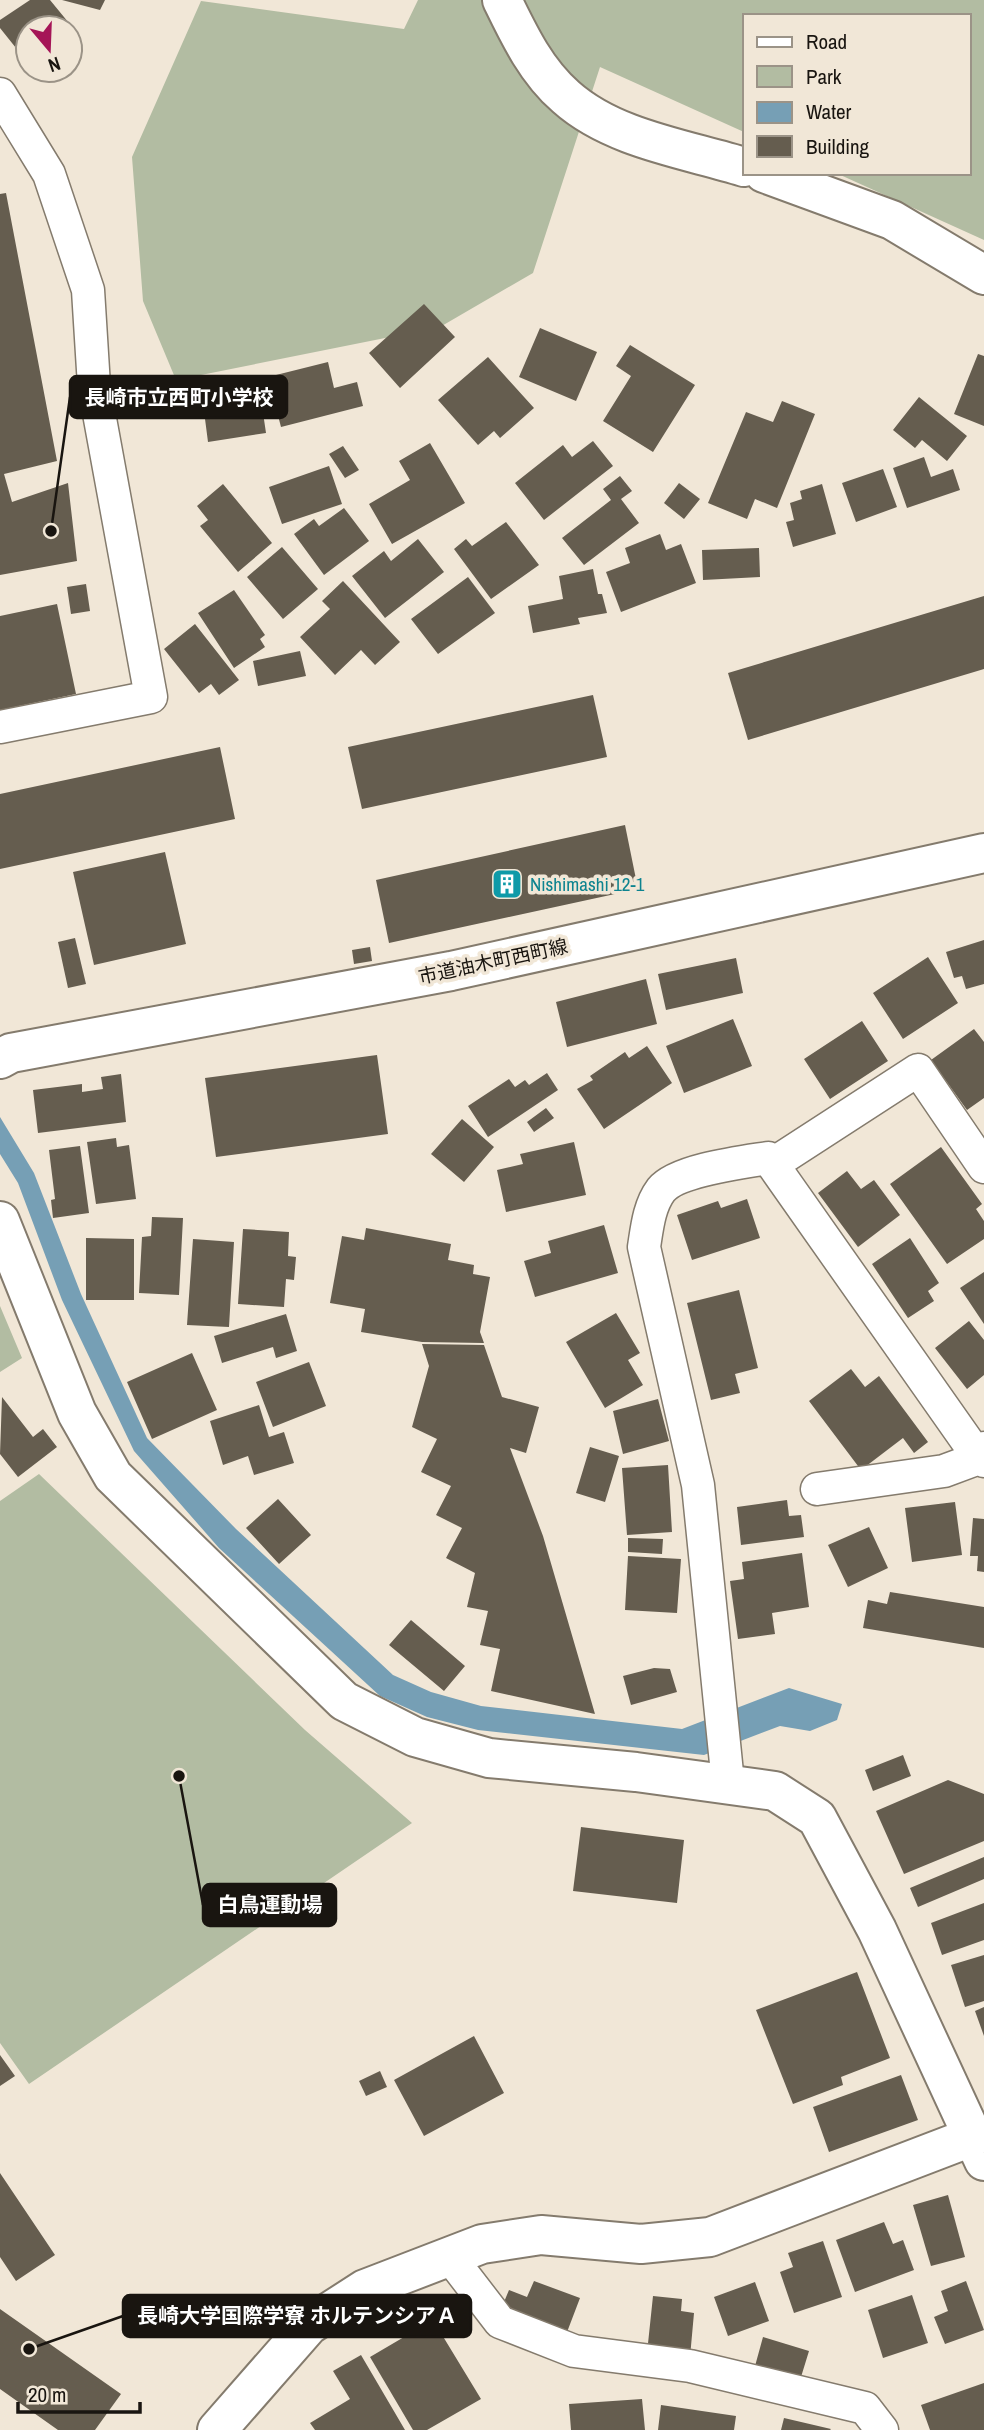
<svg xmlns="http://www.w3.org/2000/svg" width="984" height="2430" font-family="'Archivo Narrow','Noto Sans JP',sans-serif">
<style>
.green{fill:#b2bca2}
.water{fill:#769fb5}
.building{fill:#655d4f}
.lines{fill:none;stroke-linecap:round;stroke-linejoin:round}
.minor-casing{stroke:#847b6d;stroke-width:35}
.tertiary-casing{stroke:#847b6d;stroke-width:42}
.minor{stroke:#fff;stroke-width:32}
.tertiary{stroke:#fff;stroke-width:38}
.labels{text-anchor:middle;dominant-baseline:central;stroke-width:7;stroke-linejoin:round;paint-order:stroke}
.culture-label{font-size:19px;fill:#0d838f;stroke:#f1e7d7;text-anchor:start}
.street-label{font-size:19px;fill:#191510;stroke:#f1e7d7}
.leader{fill:none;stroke:#191510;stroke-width:2.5}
.callout-dot{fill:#191510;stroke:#f1e7d7;stroke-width:2.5}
.callout{fill:#191510;stroke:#191510;stroke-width:2.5}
.callout-label{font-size:21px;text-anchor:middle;font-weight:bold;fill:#fff}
</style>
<rect width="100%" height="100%" fill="#f1e7d7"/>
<path class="green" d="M418 0H984V240L836 173H968V16H744V132L600 67 533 273 440 327 176 380 143 301 132 157 201 1 404 29Z
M0 1306 22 1358 0 1372Z
M39 1474 305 1730 412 1823 29 2084 0 2043V1501Z"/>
<path class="water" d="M0 1117 34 1173 81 1294 147 1438 236 1529 393 1675 431 1692 481 1706 682 1729 789 1688 842 1704 837 1720 810 1731 780 1726 704 1755 478 1730 427 1717 380 1696 219 1548 134 1451 62 1300 18 1183 0 1154Z"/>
<path class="building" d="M30 0H50L73 28H28V63L0 28V20Z
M62 0H105L100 10Z
M6 193 57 461 4 474 12 502 68 483 77 561 0 575V194Z
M424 304 455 337 400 388 369 353Z
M540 328 597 352 576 401 519 377Z
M630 345 695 385 653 452 603 421 631 376 616 366Z
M978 354 984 356V426L954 414Z
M488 357 534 408 500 438 494 431 478 445 438 400Z
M328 362 334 388 357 382 363 406 281 427 268 377Z
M258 379 266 433 208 442 201 388Z
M919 397 967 436 947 461 922 440 915 448 893 430Z
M782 401 815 414 777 508 755 499 747 519 708 503 746 412 773 422Z
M593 441 613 466 544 520 515 483 563 445 572 457Z
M430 443 465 503 392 544 369 504 410 480 399 461Z
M343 446 359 470 345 478 329 454Z
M924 457 931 477 953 469 960 490 907 508 893 468Z
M329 466 342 504 282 524 269 487Z
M883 469 897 507 856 522 842 483Z
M620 476 632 491 621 499 639 523 584 565 562 538 611 500 603 489Z
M679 483 700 499 684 519 664 503Z
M223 484 272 543 238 572 200 526 208 520 197 506Z
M822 484 836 534 793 547 786 522 794 520 790 503 802 499 800 491Z
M344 508 369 541 324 575 294 534 314 519 319 526Z
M506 522 539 565 491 599 454 549 466 539 472 546Z
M660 534 666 550 681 544 696 583 621 612 606 572 630 563 625 548Z
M418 539 444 572 385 618 352 576 384 551 391 561Z
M282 547 318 589 283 619 247 577Z
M759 548 760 577 703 580 702 550Z
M593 569 598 594H602L607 613 578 618 580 624 533 633 528 606 563 599 559 576Z
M468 577 495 613 438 654 411 619Z
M343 581 400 642 375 665 361 650 335 675 300 637 330 609 322 601Z
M86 584 90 611 71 614 67 587Z
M234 590 265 635 260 639 265 647 234 668 198 613Z
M984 596V669L748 740 728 673Z
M57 604 76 694 0 710V616Z
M195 624 239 680 219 695 211 684 199 693 164 649Z
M300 651 306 676 258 686 253 661Z
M593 695 607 757 362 809 348 747Z
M220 747 235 819 0 869V794Z
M625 825 638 889 389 943 376 880Z
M165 852 186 944 94 965 73 872Z
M75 938 86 984 68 988 58 942Z
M984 940V984L966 989 962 976 954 978 946 952Z
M370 947 372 961 354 964 352 950Z
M928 957 958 1003 903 1039 873 993Z
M736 958 743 993 666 1010 658 974Z
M646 979 657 1024 567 1047 556 1002Z
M733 1019 752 1066 684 1093 666 1046Z
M862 1021 888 1061 830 1099 804 1059Z
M974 1029 984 1042V1098L967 1110 931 1060Z
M647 1046 672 1083 604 1129 577 1089 593 1080 590 1076 625 1052 629 1058Z
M377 1055 388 1134 216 1157 205 1078Z
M547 1073 558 1090 488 1137 468 1106 509 1079 515 1087 525 1080 529 1085Z
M121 1074 126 1122 38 1133 33 1090 82 1084V1092L103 1089 101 1077Z
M546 1108 554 1118 534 1132 527 1122Z
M462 1119 494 1147 464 1182 431 1154Z
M116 1138 117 1147 129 1145 136 1199 96 1204 87 1142Z
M574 1142 586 1195 506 1212 497 1170 523 1164 520 1154Z
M80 1146 89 1213 53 1218 51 1200 55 1199 49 1150Z
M941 1147 982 1204 976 1209 984 1221V1239L947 1264 890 1184Z
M847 1171 861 1189 874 1180 900 1215 858 1247 818 1193Z
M747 1199 760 1238 692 1260 677 1215 718 1201 721 1208Z
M152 1217 183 1218 179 1295 139 1293 142 1237 151 1236Z
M604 1225 618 1273 535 1297 524 1261 551 1253 548 1241Z
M366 1228 451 1244 448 1260 474 1265 473 1274 490 1277 480 1332 484 1343 422 1342 361 1332 365 1309 330 1303 342 1236 364 1240Z
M243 1229 289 1232 288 1256 296 1257 294 1280 286 1279 284 1307 238 1304Z
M86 1238 134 1239V1300H86Z
M910 1238 939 1283 928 1291 934 1301 908 1318 872 1264Z
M193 1239 234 1242 229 1327 187 1325Z
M984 1272V1324L960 1288Z
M739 1290 758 1368 735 1374 740 1393 711 1400 687 1303Z
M616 1313 640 1353 628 1360 643 1385 605 1408 566 1342Z
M286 1314 297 1351 276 1358 273 1347 222 1363 214 1336Z
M969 1321 984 1340V1375L967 1389 935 1348Z
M422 1344 484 1345 502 1397 539 1407 526 1453 510 1448 543 1536 595 1714 491 1691 500 1649 480 1645 488 1611 467 1607 475 1573 446 1558 462 1528 436 1515 451 1486 421 1472 437 1439 412 1427 429 1366Z
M192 1353 217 1410 152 1439 127 1382Z
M309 1362 326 1406 273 1427 256 1382Z
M851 1369 865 1387 879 1376 928 1442 914 1453 903 1438 861 1470 809 1401Z
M2 1397 33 1437 43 1429 57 1447 18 1477 0 1454Z
M658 1399 669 1441 623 1454 613 1411Z
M259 1405 269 1437 284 1432 294 1463 254 1475 248 1456 223 1465 210 1421Z
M590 1447 619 1456 605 1502 576 1493Z
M668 1465 672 1532 627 1535 622 1468Z
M278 1499 311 1535 279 1564 246 1528Z
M787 1500 789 1516 801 1515 804 1537 741 1545 737 1507Z
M955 1502 962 1555 912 1562 905 1508Z
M973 1518 984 1519V1572L977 1571 978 1556H970Z
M869 1527 888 1568 848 1587 828 1545Z
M628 1538 663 1539 662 1554 628 1552Z
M802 1553 809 1607 772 1613 775 1634 738 1639 730 1581 744 1579 742 1562Z
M628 1556 681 1559 677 1613 625 1610Z
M890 1592 984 1607V1648L863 1628 868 1600 887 1604Z
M411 1620 465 1666 444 1691 389 1645Z
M654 1668 670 1669 677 1692 631 1705 623 1676Z
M903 1755 911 1776 873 1791 865 1770Z
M948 1780 984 1794V1841L904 1874 876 1811Z
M581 1827 684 1840 677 1903 573 1891Z
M984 1857V1879L918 1907 910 1888Z
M984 1903V1940L942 1955 931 1923Z
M984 1955V2001L965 2007 951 1965Z
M857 1972 890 2058 841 2077 843 2085 793 2104 756 2010Z
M984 2007V2036L975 2011Z
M474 2036 504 2093 424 2136 394 2080Z
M0 2055 15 2076 0 2086Z
M380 2071 387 2087 366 2096 359 2081Z
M901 2075 918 2120 829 2152 813 2107Z
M0 2173 55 2255 16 2281 0 2257Z
M948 2195 965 2257 931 2266 913 2205Z
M884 2222 893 2244 903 2240 914 2270 855 2292 836 2240Z
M823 2241 842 2297 794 2313 780 2272 793 2267 788 2253Z
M534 2281 580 2298 564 2340 499 2314 509 2290 527 2297Z
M966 2281 984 2330 945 2344 934 2317 948 2311 941 2291Z
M755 2282 769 2321 728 2336 714 2297Z
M912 2295 928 2343 883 2358 868 2310Z
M653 2296 682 2299 681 2311 694 2313 690 2357 647 2353Z
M0 2309 121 2394 95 2430H58L0 2389Z
M433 2320 481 2399 427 2430H413L370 2357Z
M763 2337 809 2351 797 2390 752 2377Z
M361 2355 405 2430H315L310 2423 350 2399 333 2371Z
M984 2383V2430H930L921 2405Z
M642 2399 645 2430H571L569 2404Z
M661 2405 736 2416 734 2430H658Z
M784 2418 831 2429 830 2430H781Z"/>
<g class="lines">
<g class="minor-casing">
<path id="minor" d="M0 94 49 174 88 290 94 386 151 697 0 727
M773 1164 918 1070 984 1167
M817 1489 944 1471 979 1458 984 1448
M728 1783 698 1485 644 1247C647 1228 649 1206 661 1190 677 1170 743 1162 768 1158L979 1458 984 1461
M450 2257 500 2322 574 2351 690 2366 865 2408 882 2430"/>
</g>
<g class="tertiary-casing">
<path id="tertiary" d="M502 0C519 35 536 71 566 97 613 139 686 149 744 167
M764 173 892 220 984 275
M0 1059 11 1053 451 971 984 853
M0 1221 77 1413 113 1476 344 1701 415 1737 489 1758 636 1772 775 1791 817 1818 877 1930 984 2161
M217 2430 309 2325 365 2289 482 2244 541 2235 641 2244 710 2237 974 2136"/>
</g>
<use href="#minor" class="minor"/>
<use href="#tertiary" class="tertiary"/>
</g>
<defs>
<g id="building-square" transform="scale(1.575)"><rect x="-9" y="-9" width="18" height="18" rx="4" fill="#0f9aa8" stroke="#f1e7d7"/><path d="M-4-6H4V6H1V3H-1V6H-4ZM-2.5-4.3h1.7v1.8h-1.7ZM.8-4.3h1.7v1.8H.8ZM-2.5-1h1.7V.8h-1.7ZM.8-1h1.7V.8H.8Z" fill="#fff"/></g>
</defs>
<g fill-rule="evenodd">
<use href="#building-square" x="507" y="884"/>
</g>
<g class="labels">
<g class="culture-label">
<text x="530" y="884">Nishimashi 12-1</text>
</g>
<g class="street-label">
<text transform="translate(493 961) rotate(-12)">市道油木町西町線</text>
</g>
</g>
<path class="leader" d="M51 531L70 397M179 1776L203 1905M29 2349L123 2316"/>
<g class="callout-dot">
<circle cx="51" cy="531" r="7"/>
<circle cx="179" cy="1776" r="7"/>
<circle cx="29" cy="2349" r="7"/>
</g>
<g class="callout">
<rect x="70" y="376" width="217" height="42" rx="7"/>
<rect x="203" y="1884" width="133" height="42" rx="7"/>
<rect x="123" y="2295" width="348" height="42" rx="7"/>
</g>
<g class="callout-label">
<text x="179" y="405">長崎市立西町小学校</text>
<text x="270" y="1912">白鳥運動場</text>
<text x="297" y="2323">長崎大学国際学寮 ホルテンシアＡ</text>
</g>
<rect x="743" y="14" width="228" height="161" fill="#f1e7d7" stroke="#9b9387" stroke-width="2"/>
<rect x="757" y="37" width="35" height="10" fill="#ffffff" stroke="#9b9387" stroke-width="2"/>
<text x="806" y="49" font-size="21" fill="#191510">Road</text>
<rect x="757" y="66" width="35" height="21" fill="#b2bca2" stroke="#9b9387" stroke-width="2"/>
<text x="806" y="84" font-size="21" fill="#191510">Park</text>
<rect x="757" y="102" width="35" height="21" fill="#769fb5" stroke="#9b9387" stroke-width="2"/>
<text x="806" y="119" font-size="21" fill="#191510">Water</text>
<rect x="757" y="136" width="35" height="21" fill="#655d4f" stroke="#9b9387" stroke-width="2"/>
<text x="806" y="154" font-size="21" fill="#191510">Building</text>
<g transform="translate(49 49) rotate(161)"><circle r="33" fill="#f1e7d7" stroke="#9b9387" stroke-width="2"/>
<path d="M0-5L12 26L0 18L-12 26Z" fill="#a51557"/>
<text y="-10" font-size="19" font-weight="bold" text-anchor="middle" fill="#191510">N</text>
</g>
<path d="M18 2402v10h122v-10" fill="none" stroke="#191510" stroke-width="3.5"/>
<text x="28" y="2402" font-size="21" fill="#191510" stroke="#f1e7d7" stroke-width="5" paint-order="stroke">20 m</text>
</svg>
